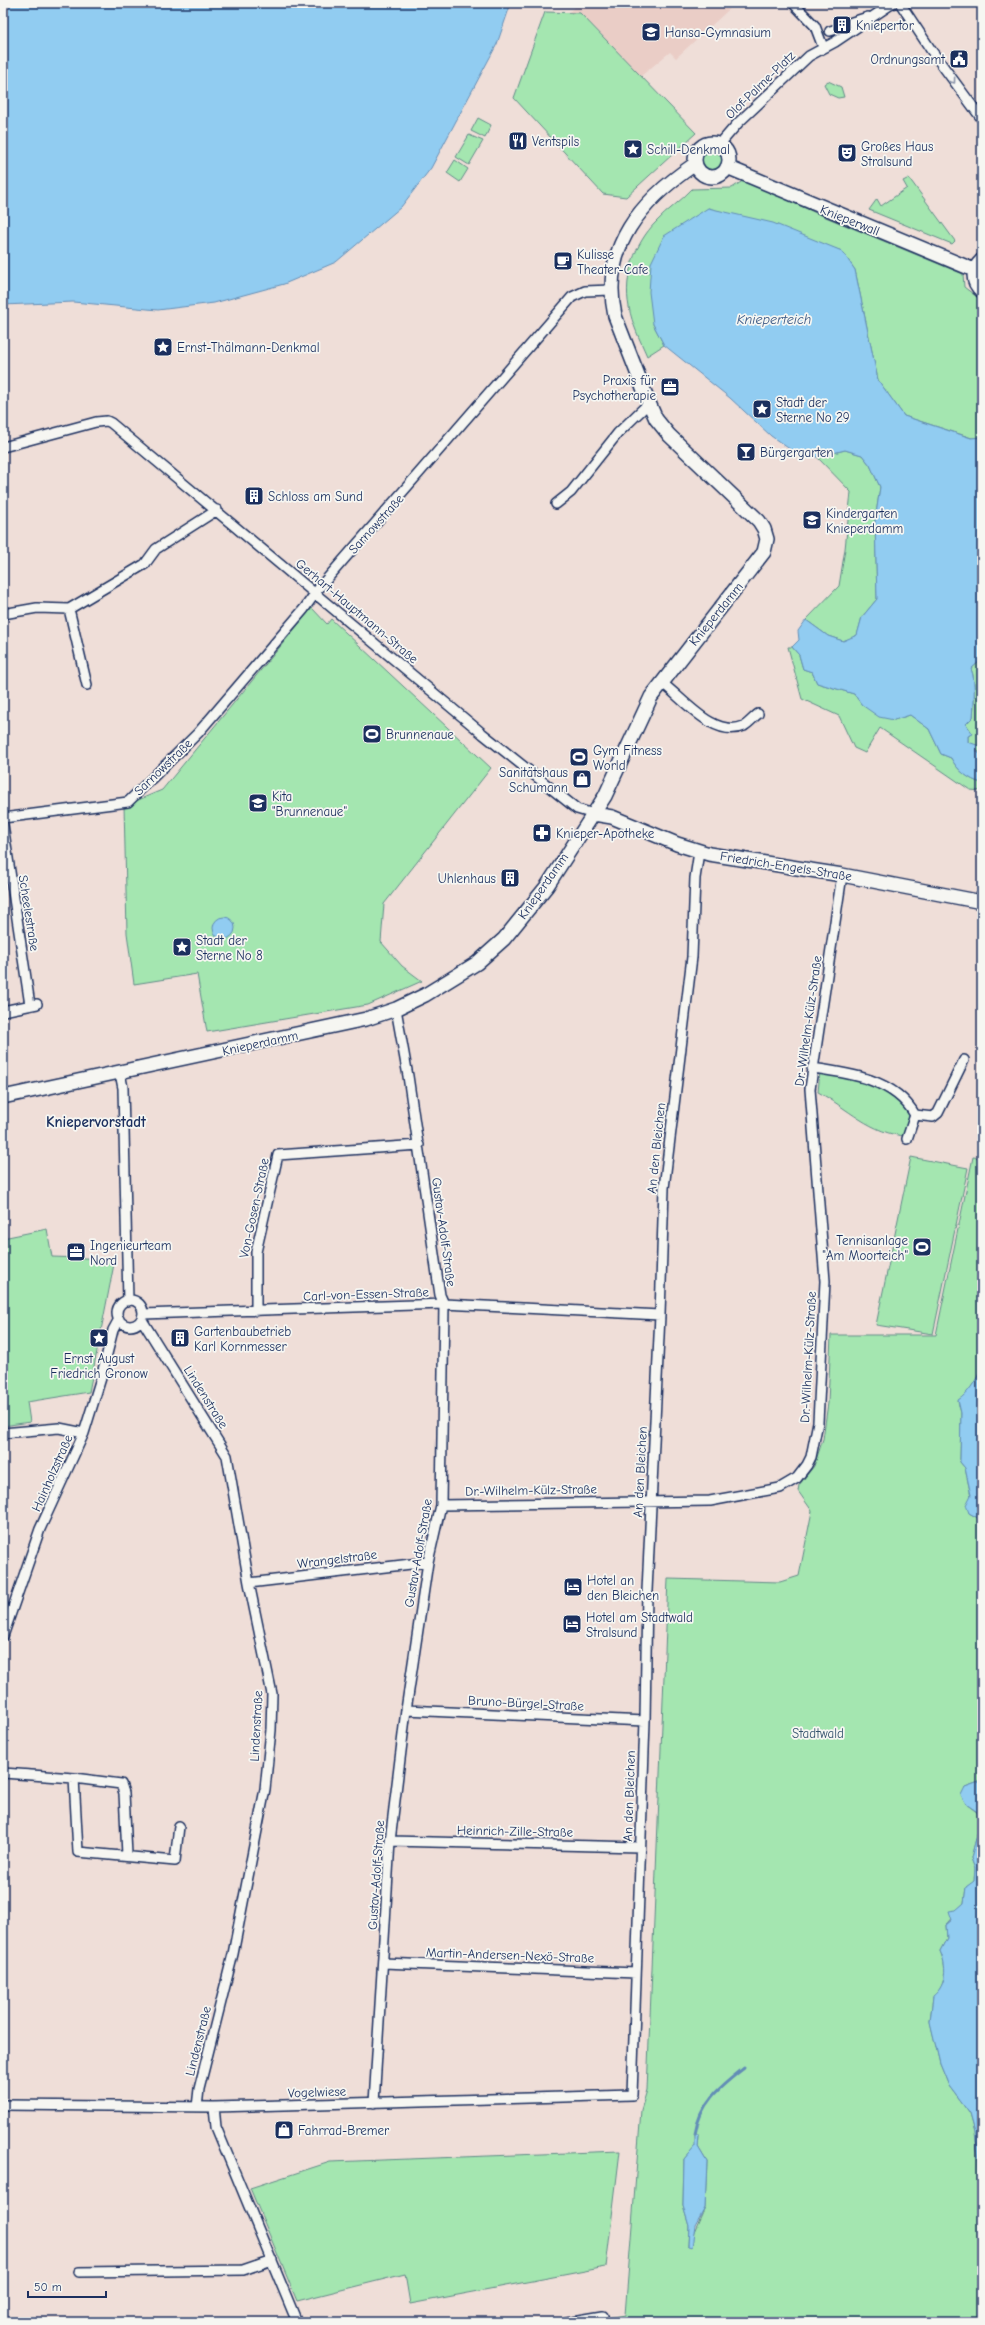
<svg xmlns="http://www.w3.org/2000/svg" width="985" height="2325" font-family="'Comic Neue',sans-serif">
<style>
.built{fill:#eacdc6}
.green{fill:#a4e6b0;stroke:#608a87;fill-rule:evenodd}
.water{fill:#91ccf1;stroke:#628db6}
.lines{fill:none;stroke-linecap:round;stroke-linejoin:round}
.stream{stroke:#628db6;stroke-width:3}
.street-casing{stroke:#1b2f5e;stroke-width:12}
.secondary-casing{stroke:#1b2f5e;stroke-width:16}
.street{stroke:#f6f6f2;stroke-width:9}
.secondary{stroke:#f6f6f2;stroke-width:13}
.oneway{stroke:#8892a8}
.labels{text-anchor:middle;dominant-baseline:central;stroke-width:3.5;stroke-linejoin:round;paint-order:stroke}
.poi-label{font-size:13px;fill:#1b2f5e;stroke:#f6f6f2;text-anchor:start}
.street-label{font-size:13px;fill:#1b2f5e;stroke:#f6f6f2}
.park-label{font-size:13px;fill:#36546e;stroke:#f6f6f2}
.water-label{font-size:14px;font-style:italic;fill:#385683;stroke:#f6f6f2}
.quarter-label{font-size:15px;font-weight:bold;fill:#1b2f5e;stroke:#f6f6f2}
</style>
<rect width="100%" height="100%" fill="#efded8"/>
<filter id="ink" filterUnits="userSpaceOnUse"><feTurbulence type="fractalNoise" baseFrequency=".025" numOctaves="2"/><feDisplacementMap in="SourceGraphic" scale="8" xChannelSelector="R" yChannelSelector="G"/><feConvolveMatrix kernelMatrix="1 2 1 2 8 2 1 2 1" color-interpolation-filters="sRGB"/></filter>
<g filter="url(#ink)">
<path class="built" d="M579 3H736L676 58 670 52 641 76 580 13H568Z"/>
<path class="green" d="M545 12 580 13 696 133 626 197 603 194 514 98Z
M828 81 841 87 844 97 838 98 829 94 824 84Z
M478 118 491 125 485 138 471 131Z
M469 135 483 141 469 165 456 157Z
M702 160a10 10 0 1 1 20 0a10 10 0 1 1-20 0Z
M455 160 468 169 460 182 447 173Z
M909 178 955 241 952 244 869 210 877 199 881 206 907 188 903 181Z
M744 180 816 213 963 274 964 287 982 301V437L972 438 904 416 878 380 855 270 842 251 740 217 708 208 653 324 664 345 647 356C640 340 632 324 629 307 623 277 635 243 656 222 667 210 681 201 692 189L732 188Z
M845 450 862 455 870 465 880 487 875 521 877 599 862 617 857 636 843 641 828 636 806 620 839 586 845 549 851 492 817 457Z
M312 608 327 624 331 619 491 768 384 904 381 942 402 966 422 981 368 1005 207 1032 197 974 134 984 127 933 124 806 162 790Z
M788 647H792L799 655 803 669 812 672 817 683 854 694 862 705 894 720 910 715 929 729 941 754 951 758C957 770 969 780 982 783V791L970 790 880 728 865 753 854 748 839 716 802 699Z
M982 659V755L968 742V736L972 734 966 724 973 717C974 705 976 679 971 669Z
M820 1071 845 1074 894 1094 914 1115 907 1136C872 1135 846 1107 818 1092Z
M911 1157 968 1168 933 1334 876 1325Z
M973 1157 982 1158V1367C978 1378 968 1394 958 1401L961 1413 960 1462 965 1468 971 1496 969 1513 978 1518 982 1528V1781L965 1787 966 1804 978 1813 980 1823 971 1858 975 1869 974 1882 966 1887 964 1903C956 1910 954 1918 946 1925L947 1938 940 1951C947 1967 947 1985 933 1997L930 2021 940 2064 949 2086 970 2114 975 2132 981 2180 979 2186 982 2188V2322H608V2318L625 2315 641 2110 647 2090 668 1579 780 1582 799 1576 812 1511 798 1491 799 1485 814 1466 823 1439 828 1403 831 1335H936ZM695 2134 699 2135 698 2147 707 2162 705 2208 688 2246 689 2226 683 2206 684 2159 696 2146Z
M47 1229 52 1257 115 1259 89 1392 27 1402 30 1422 3 1426V1238Z
M620 2151 606 2267 410 2304 405 2274 297 2301 250 2188 330 2162Z"/>
<path class="water" d="M3 3H511L497 44 431 168 401 207 336 262 284 284 214 303 158 310 73 302 3 305Z
M708 208 773 223 842 251 855 270 878 380 904 416 971 438 982 437V659L971 669C976 680 974 705 973 717L966 724 973 734 968 736V742L977 745V752L982 755V783C969 780 957 770 951 758L941 754 929 729 910 715 894 720 879 717 862 705 854 694 817 683 812 672 803 669 799 655 792 647 799 640 798 631 806 620 828 636 843 641 857 635 862 617 877 599 875 521 880 487 870 465 862 455 845 450 817 457 808 456 791 450 771 436 730 398 664 345 653 324 649 292 651 263 664 236Z
M213 928a11 11 0 1 1 22 0a11 11 0 1 1-22 0Z
M982 1367V1528L978 1518 969 1513 966 1505 971 1495 965 1468 960 1462 961 1413 958 1400C968 1394 978 1378 982 1367Z
M982 1781V2188L979 2186 981 2179 975 2132 970 2114 949 2086 940 2064 930 2022 933 1996C947 1985 947 1967 940 1951L947 1938 946 1925 952 1920 949 1911 956 1910 964 1903 966 1887 974 1881 975 1869 971 1858 980 1823 979 1813 966 1804 961 1795 965 1787Z
M695 2134H699L698 2147 707 2162 705 2208 695 2226 692 2247 688 2246 689 2226 683 2206 684 2159 695 2146Z"/>
<g class="lines">
<path class="stream" d="M695 2134C700 2102 720 2087 744 2068"/>
<g class="street-casing">
<path id="street" d="M793 3 815 26 823 47
M900 3 931 50 982 119
M852 22 868 17
M830 31 837 29
M719 145 738 123 809 56 835 42 893 3
M3 447 96 422 107 421 111 423 483 734 577 809 594 814
M556 504 571 492 618 433 649 403
M69 609 87 685
M3 614 37 608 69 609 145 564 156 549 217 510
M661 682C684 699 714 739 744 726 749 723 754 717 758 714
M3 818 128 802 198 733 304 609 319 588 572 297 585 291 611 290
M3 825 30 1005
M3 1011 37 1004
M812 1068C849 1073 895 1079 915 1115L907 1139
M120 1073 123 1088 128 1301
M915 1115 933 1117 938 1113 964 1060
M117 1313a13 13 0 1 1 26 0a13 13 0 1 1-26 0Z
M256 1311V1252L278 1155 419 1145
M143 1314 444 1304 660 1315
M142 1320 227 1456 249 1583 272 1694 271 1730 265 1789 233 1954 199 2089 197 2107
M3 1433 59 1428 84 1433
M441 1505 710 1501 780 1488 797 1478 807 1465 811 1457 818 1422 825 1281 810 1089 842 875
M249 1583 428 1562
M3 1636 40 1529 84 1433 101 1378 113 1330 119 1319
M406 1710 645 1721
M3 1773 74 1778 78 1852 175 1861 179 1826
M74 1778 121 1784 124 1793 127 1855
M390 1841 640 1847
M383 1963 636 1973
M374 2103 390 1841 406 1710 428 1562 441 1505 444 1304 440 1295 408 1076 396 1009
M3 2105 214 2107 632 2095 645 1721 647 1591 660 1315 664 1188 692 957 695 878 699 852
M214 2107 216 2127 297 2322
M79 2272 243 2270 272 2260
M567 2322 603 2316 602 2322"/>
</g>
<g class="secondary-casing">
<path id="secondary" d="M695 160a17 17 0 1 1 34 0a17 17 0 1 1-34 0Z
M727 167 974 270
M982 260C972 269 971 282 982 291
M594 814 612 817 677 844 709 854 842 875 982 902
M3 1097 366 1019 396 1009 425 995 477 963 504 939 547 886 605 796 651 697 764 552 767 539 764 529 759 521 669 435 656 419 649 403 615 316C600 247 642 200 695 164"/>
</g>
<use href="#street" class="street"/>
<use href="#secondary" class="secondary"/>
</g>
<defs><path id="oneway-chevron" d="M-2-3.5L2.5 0L-2 3.5" fill="none" stroke-width="1.6" stroke-linecap="round" stroke-linejoin="round"/></defs>
<use class="oneway" href="#oneway-chevron" transform="translate(953 81) rotate(54)"/>
</g>
<defs>
<g id="building-square" transform="scale(1)"><rect x="-9" y="-9" width="18" height="18" rx="4" fill="#1b2f5e" stroke="#f6f6f2"/><path d="M-4-6H4V6H1V3H-1V6H-4ZM-2.5-4.3h1.7v1.8h-1.7ZM.8-4.3h1.7v1.8H.8ZM-2.5-1h1.7V.8h-1.7ZM.8-1h1.7V.8H.8Z" fill="#fff"/></g>
<g id="school-square" transform="scale(1)"><rect x="-9" y="-9" width="18" height="18" rx="4" fill="#1b2f5e" stroke="#f6f6f2"/><path d="M0-5L7-2L0 1L-7-2ZM-4 1L0 2.5L4 1V4Q0 6-4 4Z" fill="#fff"/></g>
<g id="civic-square" transform="scale(1)"><rect x="-9" y="-9" width="18" height="18" rx="4" fill="#1b2f5e" stroke="#f6f6f2"/><path d="M-.6-6.5H3V-4.5H.6V-3L4-1V1h2V6H-6V1h2V-1L-.6-3ZM-1.2 2.5V6h2.4V2.5Z" fill="#fff"/></g>
<g id="restaurant-square" transform="scale(1)"><rect x="-9" y="-9" width="18" height="18" rx="4" fill="#1b2f5e" stroke="#f6f6f2"/><path d="M-5-6h1v4h1v-4h1v4h1v-4h1v5L-1.5 .5V6h-2V.5L-5-1ZM5-6V6H3V1.5H1.5Q1.5-4 5-6Z" fill="#fff"/></g>
<g id="sight-square" transform="scale(1)"><rect x="-9" y="-9" width="18" height="18" rx="4" fill="#1b2f5e" stroke="#f6f6f2"/><path d="M0-6L1.8-2.2L6-1.7L2.9 1.2L3.7 5.4L0 3.3L-3.7 5.4L-2.9 1.2L-6-1.7L-1.8-2.2Z" fill="#fff"/></g>
<g id="theatre-square" transform="scale(1)"><rect x="-9" y="-9" width="18" height="18" rx="4" fill="#1b2f5e" stroke="#f6f6f2"/><path d="M-5-5.5Q0-4 5-5.5V0Q5 5 0 6Q-5 5-5 0ZM-3.3-2.5H-1v1.5H-3.3ZM1-2.5H3.3v1.5H1ZM-2.8 1Q0 5.5 2.8 1Z" fill="#fff"/></g>
<g id="cafe-square" transform="scale(1)"><rect x="-9" y="-9" width="18" height="18" rx="4" fill="#1b2f5e" stroke="#f6f6f2"/><path d="M-5.5-4.5H6V0H3Q3 3.5 0 3.5H-2.5Q-5.5 3.5-5.5 0ZM3-3.2v2h1.7v-2ZM-6 4.5H4V6H-6Z" fill="#fff"/></g>
<g id="office-square" transform="scale(1)"><rect x="-9" y="-9" width="18" height="18" rx="4" fill="#1b2f5e" stroke="#f6f6f2"/><path d="M-6-3h4V-5.5h4V-3h4V5H-6ZM-1-4.5V-3h2v-1.5ZM-6 0V1H6V0Z" fill="#fff"/></g>
<g id="bar-square" transform="scale(1)"><rect x="-9" y="-9" width="18" height="18" rx="4" fill="#1b2f5e" stroke="#f6f6f2"/><path d="M-6-5H6L.8 .8V4.5H3.5V6h-7V4.5H-.8V.8Z" fill="#fff"/></g>
<g id="stadium-square" transform="scale(1)"><rect x="-9" y="-9" width="18" height="18" rx="4" fill="#1b2f5e" stroke="#f6f6f2"/><path d="M0-5a6.5 5 0 1 0 0 10a6.5 5 0 1 0 0-10ZM-3.5-1.8h7v3.6h-7Z" fill="#fff"/></g>
<g id="shop-square" transform="scale(1)"><rect x="-9" y="-9" width="18" height="18" rx="4" fill="#1b2f5e" stroke="#f6f6f2"/><path d="M-5-2.5h2.3a2.7 3.5 0 0 1 5.4 0H5L5.5 6h-11ZM-1.5-2.5h3a1.5 2.3 0 0 0-3 0Z" fill="#fff"/></g>
<g id="pharmacy-square" transform="scale(1)"><rect x="-9" y="-9" width="18" height="18" rx="4" fill="#1b2f5e" stroke="#f6f6f2"/><path d="M-2-6h4v4h4v4h-4v4h-4v-4h-4v-4h4Z" fill="#fff"/></g>
<g id="hotel-square" transform="scale(1)"><rect x="-9" y="-9" width="18" height="18" rx="4" fill="#1b2f5e" stroke="#f6f6f2"/><path d="M-6-4.5h1.5V1H6V5H4.5V3h-9V5H-6ZM-4 0a1.8 1.8 0 1 1 3.6 0ZM.5 0V-2.5h3Q6-2.5 6 0Z" fill="#fff"/></g>
</defs>
<g fill-rule="evenodd">
<use href="#building-square" x="842" y="25"/>
<use href="#school-square" x="651" y="32"/>
<use href="#civic-square" x="959" y="59"/>
<use href="#restaurant-square" x="518" y="141"/>
<use href="#sight-square" x="633" y="149"/>
<use href="#theatre-square" x="847" y="153"/>
<use href="#cafe-square" x="563" y="261"/>
<use href="#sight-square" x="163" y="347"/>
<use href="#office-square" x="670" y="387"/>
<use href="#sight-square" x="762" y="409"/>
<use href="#bar-square" x="746" y="452"/>
<use href="#building-square" x="254" y="496"/>
<use href="#school-square" x="812" y="520"/>
<use href="#stadium-square" x="372" y="734"/>
<use href="#stadium-square" x="579" y="757"/>
<use href="#shop-square" x="582" y="779"/>
<use href="#school-square" x="258" y="803"/>
<use href="#pharmacy-square" x="542" y="833"/>
<use href="#building-square" x="510" y="878"/>
<use href="#sight-square" x="182" y="947"/>
<use href="#stadium-square" x="922" y="1247"/>
<use href="#office-square" x="76" y="1252"/>
<use href="#sight-square" x="99" y="1338"/>
<use href="#building-square" x="180" y="1338"/>
<use href="#hotel-square" x="573" y="1587"/>
<use href="#hotel-square" x="572" y="1624"/>
<use href="#shop-square" x="284" y="2130"/>
</g>
<g class="labels">
<g class="poi-label">
<text x="856" y="25">Kniepertor</text>
<text x="665" y="32">Hansa-Gymnasium</text>
<text x="945" y="59" text-anchor="end">Ordnungsamt</text>
<text x="532" y="141">Ventspils</text>
<text x="861" y="146">Großes Haus<tspan x="861" dy="15">Stralsund</tspan></text>
<text x="647" y="149">Schill-Denkmal</text>
<text x="577" y="254">Kulisse<tspan x="577" dy="15">Theater-Cafe</tspan></text>
<text x="177" y="347">Ernst-Thälmann-Denkmal</text>
<text x="656" y="380" text-anchor="end">Praxis für<tspan x="656" dy="15">Psychotherapie</tspan></text>
<text x="776" y="402">Stadt der<tspan x="776" dy="15">Sterne No 29</tspan></text>
<text x="760" y="452">Bürgergarten</text>
<text x="268" y="496">Schloss am Sund</text>
<text x="826" y="513">Kindergarten<tspan x="826" dy="15">Knieperdamm</tspan></text>
<text x="386" y="734">Brunnenaue</text>
<text x="593" y="750">Gym Fitness<tspan x="593" dy="15">World</tspan></text>
<text x="568" y="772" text-anchor="end">Sanitätshaus<tspan x="568" dy="15">Schumann</tspan></text>
<text x="272" y="796">Kita<tspan x="272" dy="15">"Brunnenaue"</tspan></text>
<text x="556" y="833">Knieper-Apotheke</text>
<text x="496" y="878" text-anchor="end">Uhlenhaus</text>
<text x="196" y="940">Stadt der<tspan x="196" dy="15">Sterne No 8</tspan></text>
<text x="908" y="1240" text-anchor="end">Tennisanlage<tspan x="908" dy="15">"Am Moorteich"</tspan></text>
<text x="90" y="1245">Ingenieurteam<tspan x="90" dy="15">Nord</tspan></text>
<text x="194" y="1331">Gartenbaubetrieb<tspan x="194" dy="15">Karl Kornmesser</tspan></text>
<text x="99" y="1358" text-anchor="middle">Ernst August<tspan x="99" dy="15">Friedrich Gronow</tspan></text>
<text x="587" y="1580">Hotel an<tspan x="587" dy="15">den Bleichen</tspan></text>
<text x="586" y="1617">Hotel am Stadtwald<tspan x="586" dy="15">Stralsund</tspan></text>
<text x="298" y="2130">Fahrrad-Bremer</text>
</g>
<g class="street-label">
<text transform="translate(760 85) rotate(-44)">Olof-Palme-Platz</text>
<text transform="translate(850 220) rotate(22)">Knieperwall</text>
<text transform="translate(376 524) rotate(-48)">Sarnowstraße</text>
<text transform="translate(357 611) rotate(40)">Gerhart-Hauptmann-Straße</text>
<text transform="translate(716 614) rotate(-51)">Knieperdamm</text>
<text transform="translate(163 767) rotate(-44)">Sarnowstraße</text>
<text transform="translate(786 866) rotate(9)">Friedrich-Engels-Straße</text>
<text transform="translate(543 886) rotate(-55)">Knieperdamm</text>
<text transform="translate(29 913) rotate(81)">Scheelestraße</text>
<text transform="translate(808 1021) rotate(-82)">Dr.-Wilhelm-Külz-Straße</text>
<text transform="translate(260 1043) rotate(-12)">Knieperdamm</text>
<text transform="translate(656 1148) rotate(-84)">An den Bleichen</text>
<text transform="translate(254 1208) rotate(-78)">Von-Gosen-Straße</text>
<text transform="translate(444 1232) rotate(82)">Gustav-Adolf-Straße</text>
<text transform="translate(366 1294) rotate(-2)">Carl-von-Essen-Straße</text>
<text transform="translate(808 1357) rotate(-87)">Dr.-Wilhelm-Külz-Straße</text>
<text transform="translate(206 1397) rotate(58)">Lindenstraße</text>
<text transform="translate(640 1472) rotate(-87)">An den Bleichen</text>
<text transform="translate(52 1473) rotate(-66)">Hainholzstraße</text>
<text transform="translate(531 1490) rotate(-1)">Dr.-Wilhelm-Külz-Straße</text>
<text transform="translate(418 1553) rotate(-80)">Gustav-Adolf-Straße</text>
<text transform="translate(337 1559) rotate(-7)">Wrangelstraße</text>
<text transform="translate(526 1703) rotate(3)">Bruno-Bürgel-Straße</text>
<text transform="translate(256 1726) rotate(-87)">Lindenstraße</text>
<text transform="translate(629 1796) rotate(-88)">An den Bleichen</text>
<text transform="translate(515 1831) rotate(1)">Heinrich-Zille-Straße</text>
<text transform="translate(376 1875) rotate(-86)">Gustav-Adolf-Straße</text>
<text transform="translate(510 1955) rotate(2)">Martin-Andersen-Nexö-Straße</text>
<text transform="translate(198 2041) rotate(-76)">Lindenstraße</text>
<text transform="translate(317 2092) rotate(-2)">Vogelwiese</text>
</g>
<g class="park-label">
<text x="818" y="1733">Stadtwald</text>
</g>
<g class="water-label">
<text x="774" y="319">Knieperteich</text>
</g>
<g class="quarter-label">
<text x="96" y="1122">Kniepervorstadt</text>
</g>
</g>
<rect width="985" height="2325" fill="none" stroke="#f6f6f2" stroke-width="16"/>
<rect x="8" y="8" width="969" height="2309" fill="none" stroke="#1b2f5e" stroke-width="1.5" filter="url(#ink)"/>
<path d="M28 2291v6h78v-6" fill="none" stroke="#1b2f5e" stroke-width="2"/>
<text x="34" y="2291" font-size="12" fill="#1b2f5e" stroke="#f6f6f2" stroke-width="3" paint-order="stroke">50 m</text>
</svg>
